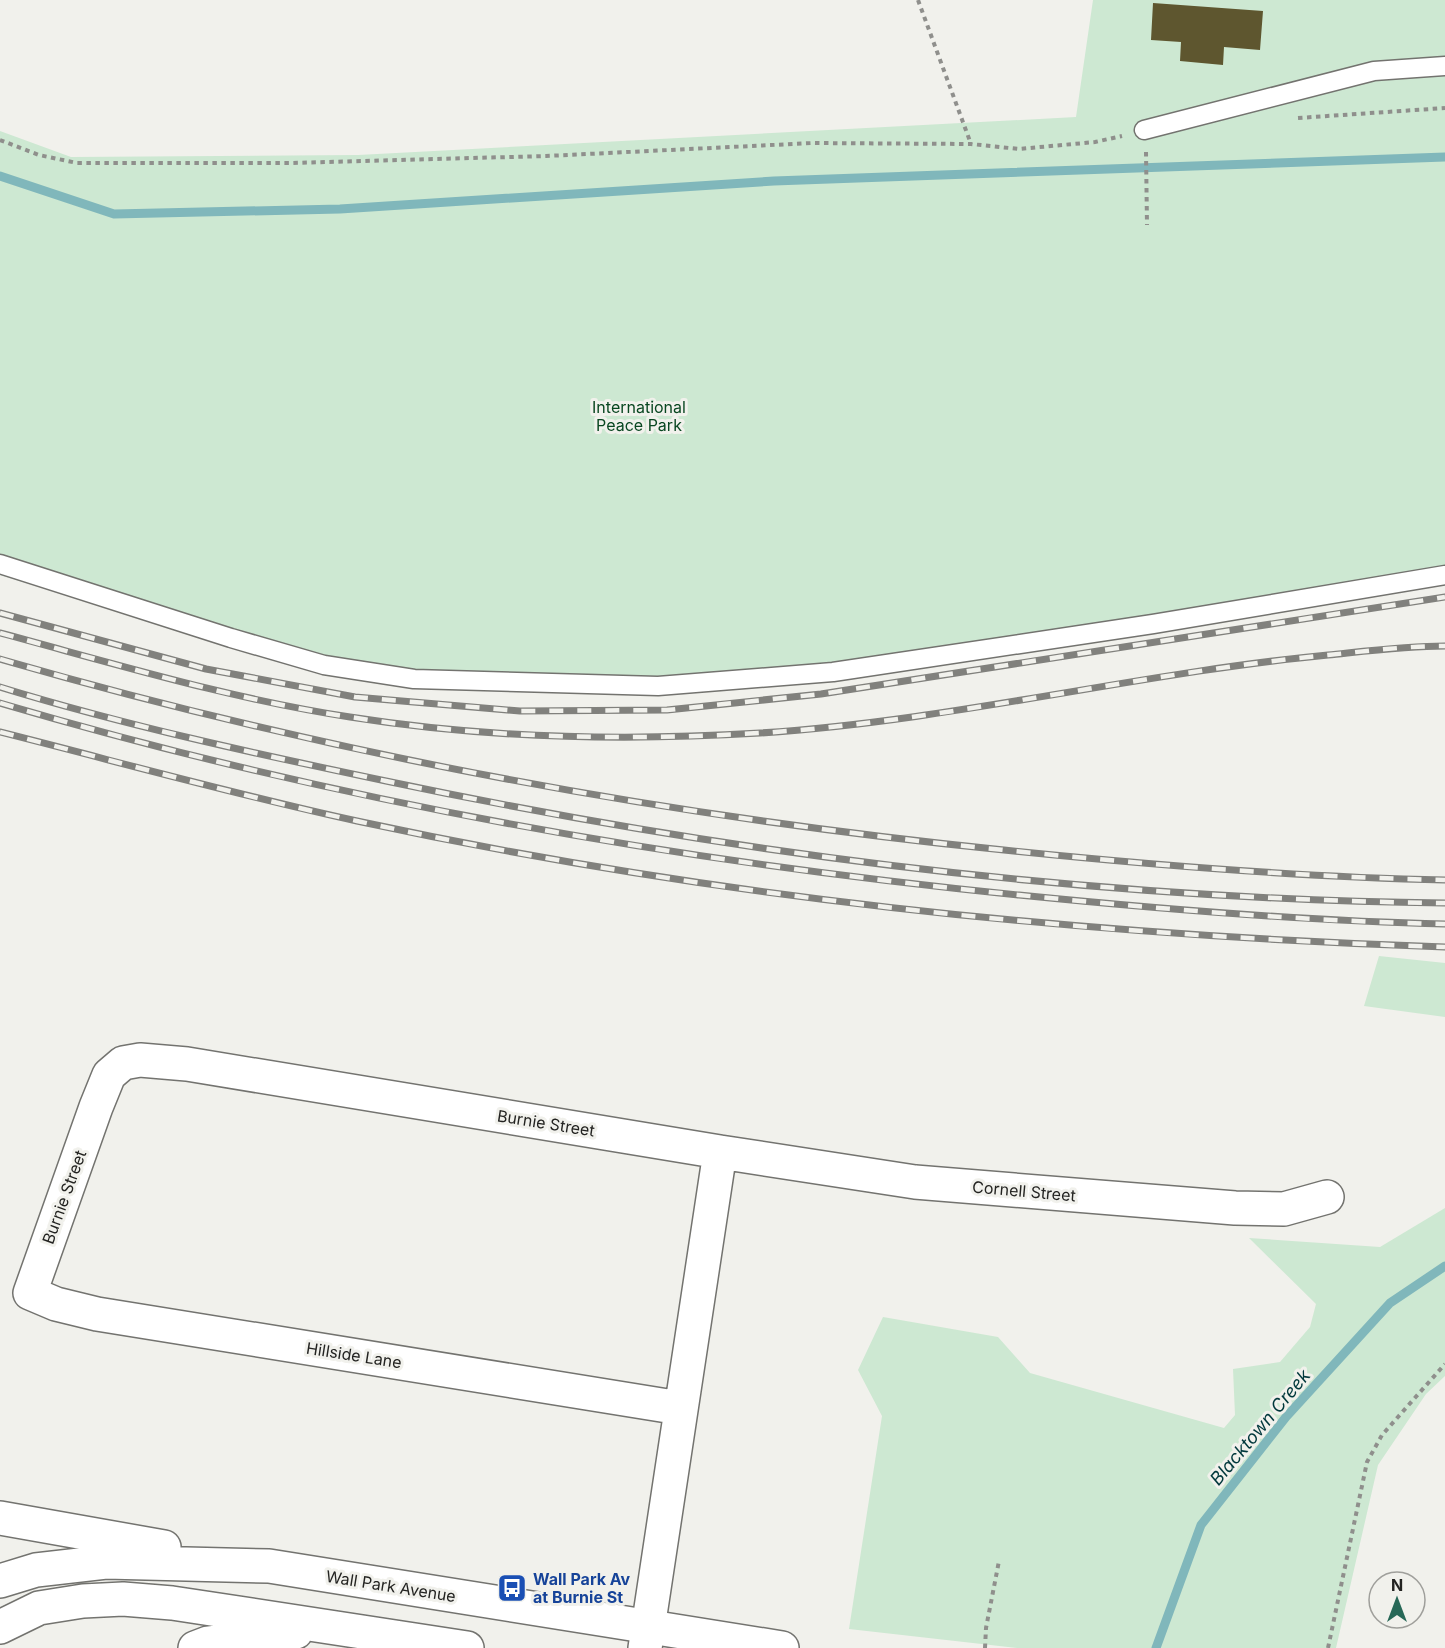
<svg xmlns="http://www.w3.org/2000/svg" width="1445" height="1648" font-family="Inter,sans-serif">
<style>
.green{fill:#cde8d2}
.lines{fill:none;stroke-linecap:round;stroke-linejoin:round}
.stream{stroke:#80b7bb;stroke-width:9}
.building{fill:#5e562f}
.lane-casing{stroke:#73736f;stroke-width:21}
.street-casing{stroke:#73736f;stroke-width:36}
.primary-casing{stroke:#73736f;stroke-width:36}
.path{stroke:#8f8f8c;stroke-width:4;stroke-dasharray:4.5 4.5;stroke-linecap:butt}
.lane{stroke:#fff;stroke-width:18}
.street{stroke:#fff;stroke-width:33}
.primary{stroke:#fff;stroke-width:33}
.rail-casing{stroke:#81817d;stroke-width:7}
.rail{stroke:#f1f1ec;stroke-width:4.5;stroke-dasharray:14;stroke-linecap:butt}
.labels{text-anchor:middle;dominant-baseline:central;stroke-width:6;stroke-linejoin:round;paint-order:stroke}
.park-label{font-size:16px;fill:#094721;stroke:#f1f1ec}
.street-label{font-size:16px;fill:#232321;stroke:#f1f1ec}
.transit-label{font-size:16px;font-weight:bold;fill:#164399;stroke:#f1f1ec;text-anchor:start}
.water-label{font-size:18px;font-style:italic;fill:#01383c;stroke:#f1f1ec}
</style>
<rect width="100%" height="100%" fill="#f1f1ec"/>
<path class="green" d="M1093 0H1445V582L648 692 569 693 493 689 319 672 0 575V131L71 157 358 155 1076 117Z
M1379 956 1445 963V1017L1364 1006Z
M1445 1208V1376L1426 1394 1378 1465 1336 1648H1017L849 1629 882 1416 858 1370 883 1317 998 1337 1030 1373 1224 1428 1235 1415 1233 1369 1280 1362 1310 1327 1316 1304 1249 1238 1380 1247Z"/>
<g class="lines">
<path class="stream" d="M0 176 114 214 340 209 774 181 1445 157
M1156 1648 1201 1525 1286 1417 1390 1303 1445 1266"/>
</g>
<path class="building" d="M1153 3 1263 11 1260 50 1224 47 1223 65 1180 61 1181 42 1151 40Z"/>
<g class="lines">
<g class="lane-casing">
<path id="lane" d="M1144 130 1374 71 1445 66
M0 564 231 638 324 665 414 679 658 686 833 672 1153 624 1445 575"/>
</g>
<g class="street-casing">
<path id="street" d="M720 1152 915 1182 1235 1208 1284 1209 1327 1197
M645 1648 720 1152 187 1064 140 1060 123 1063 109 1075 96 1107 30 1293 56 1304 97 1314 680 1408"/>
</g>
<g class="primary-casing">
<path id="primary" d="M0 1518 164 1547
M0 1581 36 1570 106 1562 269 1566 782 1648
M0 1627 39 1608 83 1601 123 1599 172 1603 467 1648
M195 1648 208 1643 296 1632"/>
</g>
<path class="path" d="M918 0 971 144
M1298 118 1445 108
M0 140 39 155 77 163H290L546 156 813 143 971 144 1019 149 1095 142 1122 136
M1146 152 1147 225
M985 1648 986 1628 999 1561
M1328 1648 1367 1462 1382 1435 1445 1364"/>
<use href="#lane" class="lane"/>
<use href="#street" class="street"/>
<use href="#primary" class="primary"/>
<g class="rail-casing">
<path id="rail" d="M0 613 206 669 355 697 520 711 667 710 821 694 1445 597
M0 633C116 664 231 699 350 717 484 738 625 741 760 733 951 721 1138 673 1328 655 1367 651 1406 646 1445 646
M0 659C328 754 665 816 1004 850 1151 865 1298 877 1445 880
M0 687C127 726 257 754 386 781 733 854 1090 899 1445 903
M0 703C332 801 675 861 1019 895 1160 909 1303 921 1445 924
M0 732C119 762 237 795 357 821 714 898 1081 935 1445 947"/>
</g>
<use href="#rail" class="rail"/>
</g>
<defs>
<g id="bus-square" transform="scale(1.5)"><rect x="-9" y="-9" width="18" height="18" rx="4" fill="#1a4fb4" stroke="#f1f1ec"/><path d="M-5-6H5V4H4V6H2V4H-2V6H-4V4H-5ZM-3.5-4V0h7V-4ZM-3.5 1.2v1.5H-2V1.2ZM2 1.2v1.5H3.5V1.2Z" fill="#fff"/></g>
</defs>
<g fill-rule="evenodd">
<use href="#bus-square" x="512" y="1588"/>
</g>
<g class="labels">
<g class="park-label">
<text x="639" y="407">International<tspan x="639" dy="18">Peace Park</tspan></text>
</g>
<g class="street-label">
<text transform="translate(546 1123) rotate(9)">Burnie Street</text>
<text transform="translate(1024 1191) rotate(5)">Cornell Street</text>
<text transform="translate(64 1197) rotate(-70)">Burnie Street</text>
<text transform="translate(354 1355) rotate(9)">Hillside Lane</text>
<text transform="translate(391 1586) rotate(9)">Wall Park Avenue</text>
</g>
<g class="transit-label">
<text x="533" y="1579">Wall Park Av<tspan x="533" dy="18">at Burnie St</tspan></text>
</g>
<g class="water-label">
<text transform="translate(1260 1427) rotate(-50)">Blacktown Creek</text>
</g>
</g>
<g transform="translate(1397 1600)"><circle r="28" fill="#f1f1ec" stroke="#9f9f9b" stroke-width="1.5"/>
<path d="M0-4.5L10 22L0 15L-10 22Z" fill="#276857"/>
<text y="-9" font-size="16" font-weight="bold" text-anchor="middle" fill="#232321">N</text>
</g>
</svg>
